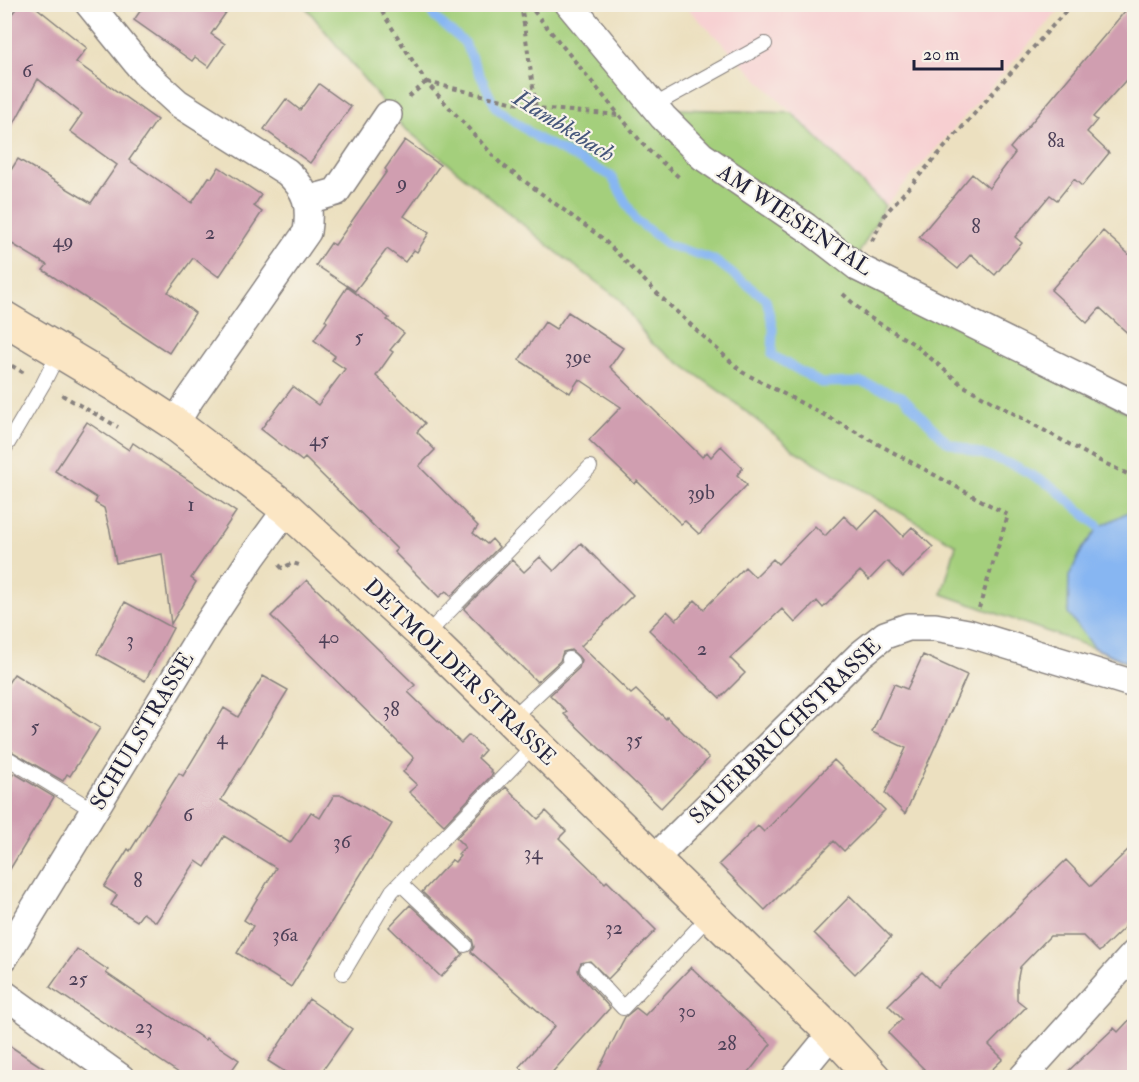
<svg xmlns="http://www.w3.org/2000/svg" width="1139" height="1082" font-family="'IM FELL Double Pica',serif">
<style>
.built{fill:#f7cfd1}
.green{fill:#a4cf7c;stroke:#63785c;stroke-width:1.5}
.water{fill:#87b6f2;stroke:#546c96;stroke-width:1.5}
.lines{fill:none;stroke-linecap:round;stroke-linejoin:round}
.stream{stroke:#87b6f2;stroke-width:9}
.building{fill:#d09eb0}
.service-casing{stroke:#87817e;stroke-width:16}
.minor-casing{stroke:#87817e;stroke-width:30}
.secondary-casing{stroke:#87817e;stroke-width:36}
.path{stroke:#87817e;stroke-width:4;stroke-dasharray:4.5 4.5;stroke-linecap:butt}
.service{stroke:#fff;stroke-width:14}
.minor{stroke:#fff;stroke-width:27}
.secondary{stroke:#fbe6c4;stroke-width:33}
.labels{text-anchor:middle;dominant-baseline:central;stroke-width:4.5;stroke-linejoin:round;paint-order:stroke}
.number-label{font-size:20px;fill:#4e4158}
.street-label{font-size:22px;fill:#22223b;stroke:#f7f3e8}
.water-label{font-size:24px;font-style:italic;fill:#45567b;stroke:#f7f3e8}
</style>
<rect width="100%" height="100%" fill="#f7f3e8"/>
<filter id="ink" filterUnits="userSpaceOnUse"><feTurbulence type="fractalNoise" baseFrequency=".0167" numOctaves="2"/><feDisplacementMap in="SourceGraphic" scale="12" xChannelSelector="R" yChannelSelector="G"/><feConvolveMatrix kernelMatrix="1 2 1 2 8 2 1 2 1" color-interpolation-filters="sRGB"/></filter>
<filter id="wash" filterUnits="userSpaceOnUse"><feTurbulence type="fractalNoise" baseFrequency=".008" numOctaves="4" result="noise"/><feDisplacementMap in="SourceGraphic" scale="24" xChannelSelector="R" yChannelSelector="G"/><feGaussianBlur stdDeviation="1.35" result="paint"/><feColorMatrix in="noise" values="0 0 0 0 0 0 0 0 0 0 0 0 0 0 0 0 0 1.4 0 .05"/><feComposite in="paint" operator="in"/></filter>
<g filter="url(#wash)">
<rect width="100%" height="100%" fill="#ece0c0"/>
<path class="built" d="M684 5H1064L885 206Z"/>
<path class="green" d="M304 5H559L651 108 792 113 885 206 848 273 1134 416V666L1099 650 942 594 956 545 795 451 729 398 650 342 619 299 559 254 402 126Z"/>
<path class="water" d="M1128 512 1134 513V665L1095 648 1068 614 1069 576 1083 548 1099 527Z"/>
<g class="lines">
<path class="stream" d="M430 4 434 17 464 42 496 108 539 139 611 176 636 220 668 245 713 259 766 299 773 328 772 355 821 383 861 382 902 396 947 442 1016 466 1053 487 1099 527 1105 536"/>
</g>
<g id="blocks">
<path class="building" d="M20 4H32L87 48 76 62 157 120 129 160 192 203 209 177 212 178 219 167 261 195 254 206 262 212 219 277 193 258 168 292 195 313 169 353 43 270 47 265 4 239V181L18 159 91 203 117 165 70 131 82 114 38 79 4 142V23Z
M145 4H232L211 34 225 44 209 67 195 57 192 61 134 20Z
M1131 4H1134V71L1093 117 1097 120 1087 132 1109 153 1082 186 1074 179 1057 200 1050 195 1015 237 1022 243 995 275 971 254 958 269 919 237 972 174 989 188 1015 153 1010 148Z
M319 84 351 107 310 163 264 129 286 99 300 110Z
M405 140 440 165 404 216 429 233 417 252 414 250 405 262 387 249 355 291 316 265 331 243 335 245 387 171 385 169Z
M1103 231 1134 259V339L1100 308 1087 323 1051 290Z
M347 287 389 318 387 320 404 333 390 350 393 352 376 376 425 423 417 432 435 450 419 466 478 526 473 533 487 544 492 539 499 547 451 596 446 591 439 597 394 552 397 549 305 458 302 461 261 429 293 387 318 405 345 369 332 360 335 356 314 340 327 322 325 320Z
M568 312 623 348 610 367 702 457 707 452 711 457 721 446 743 468 737 475 747 485 699 534 685 521 681 524 637 481 635 484 589 440 621 407 579 379 570 393 519 360 545 322 556 329Z
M87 422 129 450 133 443 236 512 191 578 196 582 171 624 162 554 116 563 110 531 104 508 95 503 97 498 55 471Z
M877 510 903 536 912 527 933 547 903 577 887 561 869 580 860 571 823 608 817 601 795 623 782 609 730 658 745 673 720 698 649 630 667 611 676 620 695 600 704 609 745 567 755 577 773 559 778 564 815 526 825 536 844 516 858 530Z
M581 543 633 595 581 646 631 694 636 690 666 719 667 717 709 758 661 808 564 714 567 712 550 695 579 668 581 660 578 656 571 650 563 652 560 661 537 682 464 609 512 560 524 572 540 557 554 571Z
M307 580 415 685 408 692 461 743 469 735 485 750 478 758 491 770 490 771 493 774 444 825 409 792 417 785 403 772 414 758 271 616Z
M125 602 173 628 145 681 97 654Z
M923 655 967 675 905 814 885 793 906 748 872 732 894 684 907 689Z
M14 674 100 728 70 776 67 774 63 781 4 747V689Z
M263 676 288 690 221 800 290 843 311 812 320 818 334 795H343L392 824 291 987 237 953 253 926 244 920 276 868 224 836 205 867 196 861 156 922 143 913 137 921 111 905 117 895 104 887 128 849 130 851 179 773 183 776 224 708 238 717Z
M834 760 885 810 844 851 834 841 765 910 719 864 758 826 764 832Z
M14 773 54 797 4 879V789Z
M506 787 538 819 546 811 566 831 559 838 605 883 607 881 656 930 608 979 590 961 581 963 578 970 580 975 610 1008 548 1077H531L519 1067 555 1026 471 952 474 947 472 939 422 892 452 860 455 862 460 856 458 854 465 847 456 838Z
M1134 844V918L1099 952 1083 936H1050L1020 967 1017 982V1000L1026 1007 989 1045 1003 1059 984 1077H932L888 1033 902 1019 888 1005 922 972 937 987 1066 860 1091 886Z
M850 896 891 937 855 974 814 933Z
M410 905 463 954 441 977 389 927Z
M77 949 108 970 106 973 205 1040 206 1038 239 1060 227 1077H185L50 987Z
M691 967 771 1044 745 1077H595L625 1017 636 1008 645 1015Z
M309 999 352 1029 318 1077H293L268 1061Z
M1134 1015V1077H1062L1114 1028 1118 1032Z
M4 1042 57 1077H4Z"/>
</g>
</g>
<g filter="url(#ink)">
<use href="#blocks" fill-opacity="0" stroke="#87817e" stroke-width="1.5"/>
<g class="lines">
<g class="service-casing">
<path id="service" d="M653 106 765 44
M4 450 43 384 60 350
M425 636 590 467
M510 720 572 662 569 659
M4 756 93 810
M400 883 465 945
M587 969 623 1008 711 914
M343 973 392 891 535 744"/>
</g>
<g class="minor-casing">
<path id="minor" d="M89 4 145 73 178 103 287 172C307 190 311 205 307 232L190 399 175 424
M569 4 663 117 702 156 806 227 859 268 1134 404
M307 200 336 192 388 115
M654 859 860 655 885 635 908 627H935L968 633 1134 684
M4 958 207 625 252 557 287 509
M4 994 121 1078
M795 1078 832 1033
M1022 1078 1134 954"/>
</g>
<g class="secondary-casing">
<path id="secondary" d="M4 318 114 384 175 424 287 509 425 636 832 1033 874 1078"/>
</g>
<path class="path" d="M377 4 426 82 501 164 602 238 664 300 742 372 832 419 1008 515 979 608
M521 4 536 108
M528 4 647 149 681 179
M427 82 536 108 620 115
M409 97 426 82
M872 241 886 213 1072 4
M843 294 867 316 914 344 962 385 1096 459 1134 477
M4 361 24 373
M62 395 118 427
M279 565 282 568 293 563 299 565"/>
<use href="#service" class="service"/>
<use href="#minor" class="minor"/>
<use href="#secondary" class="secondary"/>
</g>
</g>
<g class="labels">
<g class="number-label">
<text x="27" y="70">6</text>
<text x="1056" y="140">8a</text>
<text x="402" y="182">9</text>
<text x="976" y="226">8</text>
<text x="210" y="232">2</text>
<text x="63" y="240">49</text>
<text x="359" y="336">5</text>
<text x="578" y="356">39e</text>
<text x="319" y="439">45</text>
<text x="701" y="492">39b</text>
<text x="191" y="504">1</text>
<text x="329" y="636">40</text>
<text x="130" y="639">3</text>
<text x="702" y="648">2</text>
<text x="391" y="709">38</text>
<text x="35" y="726">5</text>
<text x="222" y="737">4</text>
<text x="634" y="739">35</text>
<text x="188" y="814">6</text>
<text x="342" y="841">36</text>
<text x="533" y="852">34</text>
<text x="138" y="880">8</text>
<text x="614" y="927">32</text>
<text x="285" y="934">36a</text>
<text x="78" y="978">25</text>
<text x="687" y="1010">30</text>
<text x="144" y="1026">23</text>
<text x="727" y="1043">28</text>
</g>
<g class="street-label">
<text transform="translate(795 220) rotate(34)">AM WIESENTAL</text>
<text transform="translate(460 672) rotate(44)">DETMOLDER STRASSE</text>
<text transform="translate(142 731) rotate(-59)">SCHULSTRASSE</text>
<text transform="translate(785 731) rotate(-44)">SAUERBRUCHSTRASSE</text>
</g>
<g class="water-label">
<text transform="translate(564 126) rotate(32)">Hambkebach</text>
</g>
</g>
<rect width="1139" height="1082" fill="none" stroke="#f7f3e8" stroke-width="24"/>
<path d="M914 60v9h88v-9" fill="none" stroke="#22223b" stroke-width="3"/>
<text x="923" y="60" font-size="18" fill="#22223b" stroke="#f7f3e8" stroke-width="4.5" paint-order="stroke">20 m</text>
</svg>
